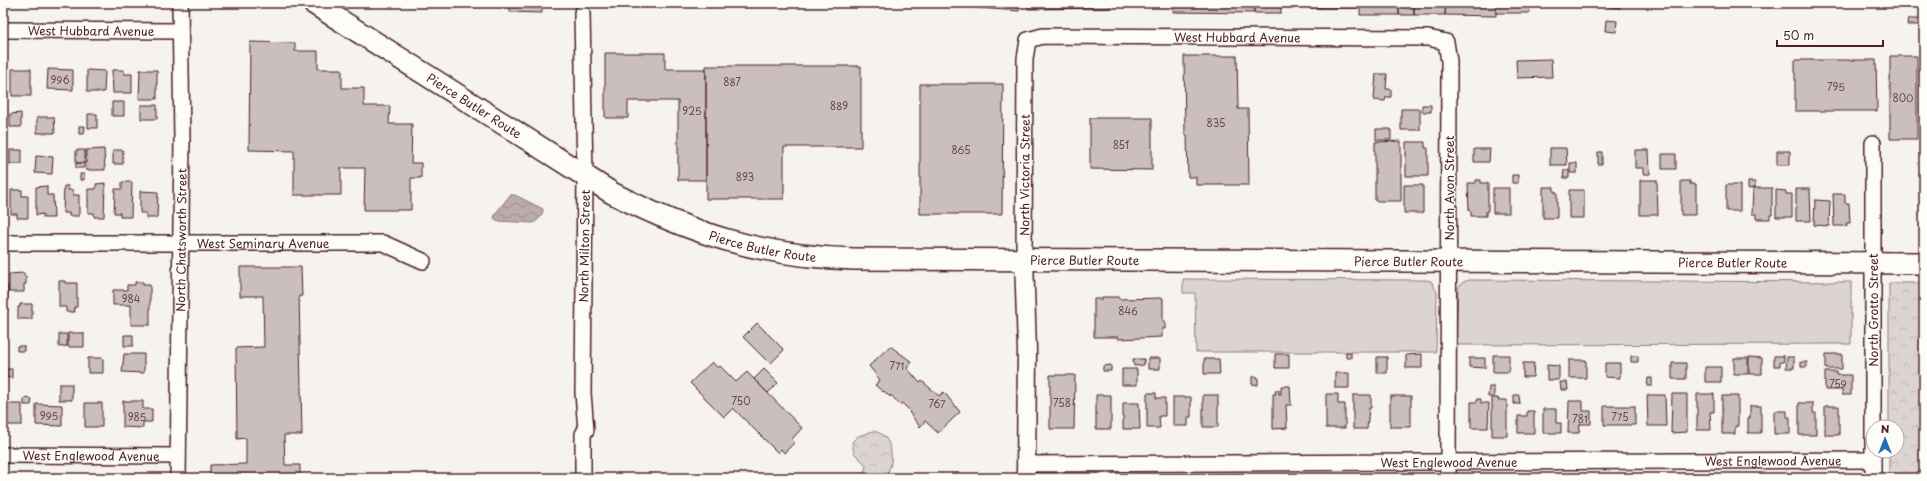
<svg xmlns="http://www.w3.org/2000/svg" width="1927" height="481" font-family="'Playpen Sans',sans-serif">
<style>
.grass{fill:#dcd4d2;stroke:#937a7e}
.park{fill:url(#park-crowns);stroke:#937a7e}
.water{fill:url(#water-waves);stroke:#8e7378}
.building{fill:#cbbfbe;stroke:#4a1f2b}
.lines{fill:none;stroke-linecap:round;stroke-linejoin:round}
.minor-casing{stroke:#4a1f2b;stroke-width:18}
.tertiary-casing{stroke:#4a1f2b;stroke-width:21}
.secondary-casing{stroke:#4a1f2b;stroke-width:24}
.minor{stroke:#fdfcf7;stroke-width:15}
.tertiary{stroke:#fdfcf7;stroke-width:18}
.secondary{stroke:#fdfcf7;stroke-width:21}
.labels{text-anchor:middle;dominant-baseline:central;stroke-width:3;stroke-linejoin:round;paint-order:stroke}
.number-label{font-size:10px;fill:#6a4750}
.street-label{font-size:12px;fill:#4a1f2b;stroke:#fdfcf7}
</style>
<defs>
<pattern id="park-crowns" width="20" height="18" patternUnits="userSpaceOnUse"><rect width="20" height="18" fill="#dcd4d2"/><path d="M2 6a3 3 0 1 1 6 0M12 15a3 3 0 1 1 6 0" fill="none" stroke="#beb6b4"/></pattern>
<pattern id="water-waves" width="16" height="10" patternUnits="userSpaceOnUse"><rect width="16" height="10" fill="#bbabac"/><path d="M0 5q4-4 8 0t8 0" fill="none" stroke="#9a8b8c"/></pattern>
</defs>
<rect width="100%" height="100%" fill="#f6f3ef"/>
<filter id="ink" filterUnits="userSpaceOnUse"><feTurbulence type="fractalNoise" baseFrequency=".025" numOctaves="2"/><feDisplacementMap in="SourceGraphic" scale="8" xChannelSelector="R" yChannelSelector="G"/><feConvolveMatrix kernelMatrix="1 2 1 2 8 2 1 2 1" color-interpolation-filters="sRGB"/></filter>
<g filter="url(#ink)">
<path class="grass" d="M1183 279 1425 280 1431 281 1437 292 1436 352H1196L1195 293H1183Z
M1469 280 1851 282V344L1456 345 1458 288 1463 282Z"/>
<path class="park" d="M1889 283H1924V478H1889V451H1897V427H1889Z
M873 431C877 432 881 433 884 436 894 447 894 469 883 478H857L865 470 866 465 854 453 852 442 858 436Z"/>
<path class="water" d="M510 195H515L543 209C543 215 539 220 533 223L498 221 494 218 495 214Z"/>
<path class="building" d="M510 3H542V13L510 12Z
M912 3H1020L1019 11Z
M1028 3H1110V8L1028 9Z
M1122 3H1173V6H1122Z
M1173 3H1254V13L1173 12Z
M1254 3H1281V13H1254Z
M1281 3H1321V8L1281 7Z
M1321 3H1360V8H1321Z
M1360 3H1399V15H1360Z
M1399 3H1414V15H1399Z
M1414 3H1446L1445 15H1414Z
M1446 3H1496V16L1445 15Z
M1496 3H1530L1529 13H1496Z
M1608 3H1620V8L1608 7Z
M1908 19H1918V25H1907Z
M1606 20 1617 21 1616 32 1605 31Z
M250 42 295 43V51H318V69H342V88H364V106H390L389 124H412L411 163H421V178H411V210H364L365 168H341V195H294V151L249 150Z
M605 53H665V69H706V180H678V101H628V118H605Z
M1184 56H1237L1238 109H1248L1249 185H1196V177H1188L1187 135H1185Z
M1890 56H1917V139H1890Z
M1551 59 1552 77 1517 78 1516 60Z
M1795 60H1876L1877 111H1795Z
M706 66H861V147H784V199H706Z
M3 69H6V99H3Z
M12 69H31V96H12Z
M48 69 73 70V90L47 89Z
M87 70 105 71 104 92H87Z
M112 70H124V74H132V93H113Z
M140 70H157V99H139Z
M1376 74H1387L1386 89H1391V97H1386L1385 101 1374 100Z
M920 84H1003L1002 214H920Z
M112 102H124V116H112Z
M141 105H157V119H141Z
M1422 105H1431V112H1422Z
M1401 109H1420V130H1401Z
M3 111H7V127H3Z
M21 113V127H10V114Z
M88 114H97V128H88Z
M37 117H54L55 133H37Z
M1090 118H1152V170L1090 169Z
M79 126H85L84 134H79Z
M1376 129H1391V140H1376Z
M1401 141V201H1375V142Z
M1406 142H1425V148H1428V176H1406Z
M1550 148H1566L1567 165H1550Z
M3 149H8V167H3Z
M104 149 105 170H86V150Z
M1474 149H1490L1489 162H1474Z
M10 150H22V164H10Z
M76 150H85V163H76Z
M113 150H123V164H113Z
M1635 150H1649L1650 174H1643V168H1635Z
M1777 151H1790V165H1777Z
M1598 152H1602V164H1598Z
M1662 154H1676V169H1662Z
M36 156 53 157 52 174 35 173Z
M76 163H84V168H76Z
M1570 163H1577V173H1570Z
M1564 170H1569V178H1563Z
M80 174H84V180H80Z
M1512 175H1518V183H1512Z
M1476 180H1481V183H1488V211H1486V216H1471V211H1469L1468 183H1476Z
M1640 180H1657L1658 215H1640Z
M1681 181H1690V184H1696V215H1681Z
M122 182H132L131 217H120V213H114L115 189H122Z
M1748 182H1755V188L1748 189Z
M105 183 104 217H94V213H88V189H96V184Z
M1404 185H1423V213H1404Z
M1726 185H1740V211H1726Z
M47 186V195H53L54 218H43V214L36 215V187Z
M64 186H68V190H73V195H79V216H69V213H63Z
M1543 187H1554V192H1557V218H1543Z
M1493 188H1509V213H1493Z
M1753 188H1772V215H1770V219H1756V214H1752Z
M1796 189H1810L1811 221H1796Z
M11 190H22V196H28V218H17V214H11Z
M1569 190H1584V218H1569Z
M1776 190 1786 191V194H1792V217H1776Z
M140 191 158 192 157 218H146V213H140Z
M1833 194H1845V203H1849L1850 223H1846L1847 226H1834Z
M1815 200 1830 201 1829 226 1814 225Z
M240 267H301L302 296H299L302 435H284L285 465H300V478H210V465L246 464V438L237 439 236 348 264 347 263 296H240Z
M24 273V276H26V284H24V292H9V274Z
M59 281H65V283H77V307H74L75 312H66V307H59Z
M135 282H143V285H150V325H131V305H113V290H127V285H135Z
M3 286H8L7 313H3Z
M1102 297H1119V299L1163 298V321H1165V329H1162V337L1118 339V337H1094V299H1102Z
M20 304H32V319H18V307H20Z
M757 323 784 350 770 364 743 337Z
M68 333H84V347H68Z
M59 334H67V346L59 347Z
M124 335H133V346H124Z
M17 346H24V351H17Z
M890 346 912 362 907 368 920 383 922 381 939 396 944 392 960 412 938 433 925 421 920 427 909 412 910 411 902 403 900 405 891 395 890 397 884 391 883 392 875 385 880 380 869 366Z
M1346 352H1351V358H1346Z
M124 354H144V373L122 372Z
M1275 354H1289V368H1275Z
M1422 354V368H1406V355Z
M1826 354H1842V369H1826Z
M1493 355H1509V372H1493Z
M1631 356H1638V362H1631Z
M1774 356H1784V362H1780V366H1774Z
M1377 357H1387V373H1377Z
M1749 357 1762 358V374H1749Z
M1787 357H1794V368H1786Z
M88 358H103V373H88Z
M1148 358H1160V369H1148Z
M1469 358H1485V368L1469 367Z
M1734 358H1748V374H1734Z
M1133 359H1144V365L1134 366Z
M1204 359H1219L1220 374H1204Z
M1569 360H1586V378H1569Z
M712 362 718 368 720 366 736 382 747 372 802 428 792 439 795 442 784 453 781 449 778 453 733 408 724 417 690 383Z
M1801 362H1807V367H1801Z
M1523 363H1534L1533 377H1523Z
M1605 363H1620V378L1605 377Z
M1672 363H1686V379H1672Z
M1111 365V371H1103V366Z
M1547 365 1559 366V380H1547Z
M1705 367H1721V382H1705Z
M6 369H12V378L6 377Z
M764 369 778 383 768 393 754 379Z
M1122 369H1137V385H1122Z
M1825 372H1836V375H1851V395H1842V390H1825Z
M1335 373H1349V388H1335Z
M1050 375H1075L1074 429H1050Z
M1252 377H1258V385L1252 384Z
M1648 378H1652V386H1647Z
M1560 382H1567L1568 390H1561Z
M59 384H72V400H59Z
M1281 386H1290L1291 405H1286L1287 428 1273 429V394H1276L1275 390H1279V394H1281Z
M1489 387H1494V397H1488Z
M1147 393H1156V398H1165V416H1159L1160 428H1147Z
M1326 394H1338V404H1345V428H1326Z
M1672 394H1687V432L1671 433Z
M1697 394H1714V412H1710L1711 430H1697Z
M1096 395H1111V429H1096Z
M1203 395H1218V427H1203Z
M1353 395H1371V408H1369L1367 429H1353Z
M1514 395H1519L1520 404H1514Z
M1647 395H1665L1666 426H1648Z
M1390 396H1411V427H1390Z
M1722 396H1738V426H1735V434H1722Z
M1173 397H1191V417H1188V426H1173Z
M24 398 32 399 31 405H24Z
M1492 398H1498V400H1507V436H1492Z
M1477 399H1481V403H1489L1488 428H1471V402H1477Z
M123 401H143V409H152V422H143V428L123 427Z
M1569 401H1583V411H1591V424H1580L1579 433H1568Z
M85 403H102V427H85Z
M1123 403H1139L1140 429H1123Z
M1799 403H1813V413H1816V435H1799Z
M3 404H22V425H3Z
M36 404 62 405V426L36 425Z
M1604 406H1635V425H1604Z
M1750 406H1761V433H1748V418H1750Z
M1825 406H1839V435H1825Z
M1543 409H1556V423H1561V433H1543Z
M1527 411H1534V433H1518V416H1527Z
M1774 411H1787V417H1790V434H1774Z"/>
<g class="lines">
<g class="minor-casing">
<g id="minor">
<path d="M582 13 585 176 583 393 586 430 583 434V478"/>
<path id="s1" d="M3 30 180 31"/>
<path d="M1873 143V478"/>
<path id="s2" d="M3 243H383L423 261"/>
<path id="s3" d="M1024 259 1025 59 1028 40 1043 36 1428 38 1446 42 1449 61 1448 478"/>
<path id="s4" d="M3 455 178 456"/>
<path id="s5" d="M1026 464 1873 460"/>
<path id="s6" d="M178 478 182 139 180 3"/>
</g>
</g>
<g class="tertiary-casing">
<path id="tertiary" d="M1024 259 1027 350 1026 478"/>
</g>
<g class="secondary-casing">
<g id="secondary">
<path id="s7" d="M313 3 612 193C692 234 764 257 854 259L1924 263"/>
</g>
</g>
<use href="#minor" class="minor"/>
<use href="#tertiary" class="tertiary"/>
<use href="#secondary" class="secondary"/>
</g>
</g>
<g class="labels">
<g class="number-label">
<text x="60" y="79">996</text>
<text x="732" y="81">887</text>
<text x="1836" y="86">795</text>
<text x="1903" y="97">800</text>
<text x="839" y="105">889</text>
<text x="692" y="110">925</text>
<text x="1216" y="122">835</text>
<text x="1121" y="144">851</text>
<text x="961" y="149">865</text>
<text x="745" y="176">893</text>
<text x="131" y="298">984</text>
<text x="1128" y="310">846</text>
<text x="897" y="365">771</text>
<text x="1838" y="383">759</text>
<text x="741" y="400">750</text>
<text x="1062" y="402">758</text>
<text x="937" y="403">767</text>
<text x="49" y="415">995</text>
<text x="137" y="416">985</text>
<text x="1620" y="416">775</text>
<text x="1580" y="418">781</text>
</g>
<g class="street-label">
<text stroke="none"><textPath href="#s1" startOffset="88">West Hubbard Avenue</textPath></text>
<text stroke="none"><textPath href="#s3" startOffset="429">West Hubbard Avenue</textPath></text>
<text stroke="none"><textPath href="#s7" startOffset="191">Pierce Butler Route</textPath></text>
<text stroke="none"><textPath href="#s3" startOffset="84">North Victoria Street</textPath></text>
<text transform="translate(1449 188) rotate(-90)">North Avon Street</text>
<text stroke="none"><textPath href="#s6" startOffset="238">North Chatsworth Street</textPath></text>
<text stroke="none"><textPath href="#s2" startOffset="260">West Seminary Avenue</textPath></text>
<text stroke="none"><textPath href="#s7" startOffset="515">Pierce Butler Route</textPath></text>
<text transform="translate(584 246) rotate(-89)">North Milton Street</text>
<text stroke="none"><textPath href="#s7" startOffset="838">Pierce Butler Route</textPath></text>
<text stroke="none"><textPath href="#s7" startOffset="1162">Pierce Butler Route</textPath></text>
<text stroke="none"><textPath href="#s7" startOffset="1486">Pierce Butler Route</textPath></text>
<text transform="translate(1873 310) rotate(-90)">North Grotto Street</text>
<text stroke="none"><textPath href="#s4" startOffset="88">West Englewood Avenue</textPath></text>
<text stroke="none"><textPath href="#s5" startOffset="747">West Englewood Avenue</textPath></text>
<text stroke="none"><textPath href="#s5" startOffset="423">West Englewood Avenue</textPath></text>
</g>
</g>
<rect width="1927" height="481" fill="none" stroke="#fdfcf7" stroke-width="16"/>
<rect x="8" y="8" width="1911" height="465" fill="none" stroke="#4a1f2b" stroke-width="1.5" filter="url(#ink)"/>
<g transform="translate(1885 439)"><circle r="19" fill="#fdfcf7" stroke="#b5a4a5"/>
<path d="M0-3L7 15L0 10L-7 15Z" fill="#1f6fb2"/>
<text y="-6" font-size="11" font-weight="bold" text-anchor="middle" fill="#4a1f2b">N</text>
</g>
<path d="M1777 40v6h106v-6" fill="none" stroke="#4a1f2b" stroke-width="2"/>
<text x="1783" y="40" font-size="12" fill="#4a1f2b" stroke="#fdfcf7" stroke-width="3" paint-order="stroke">50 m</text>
</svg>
